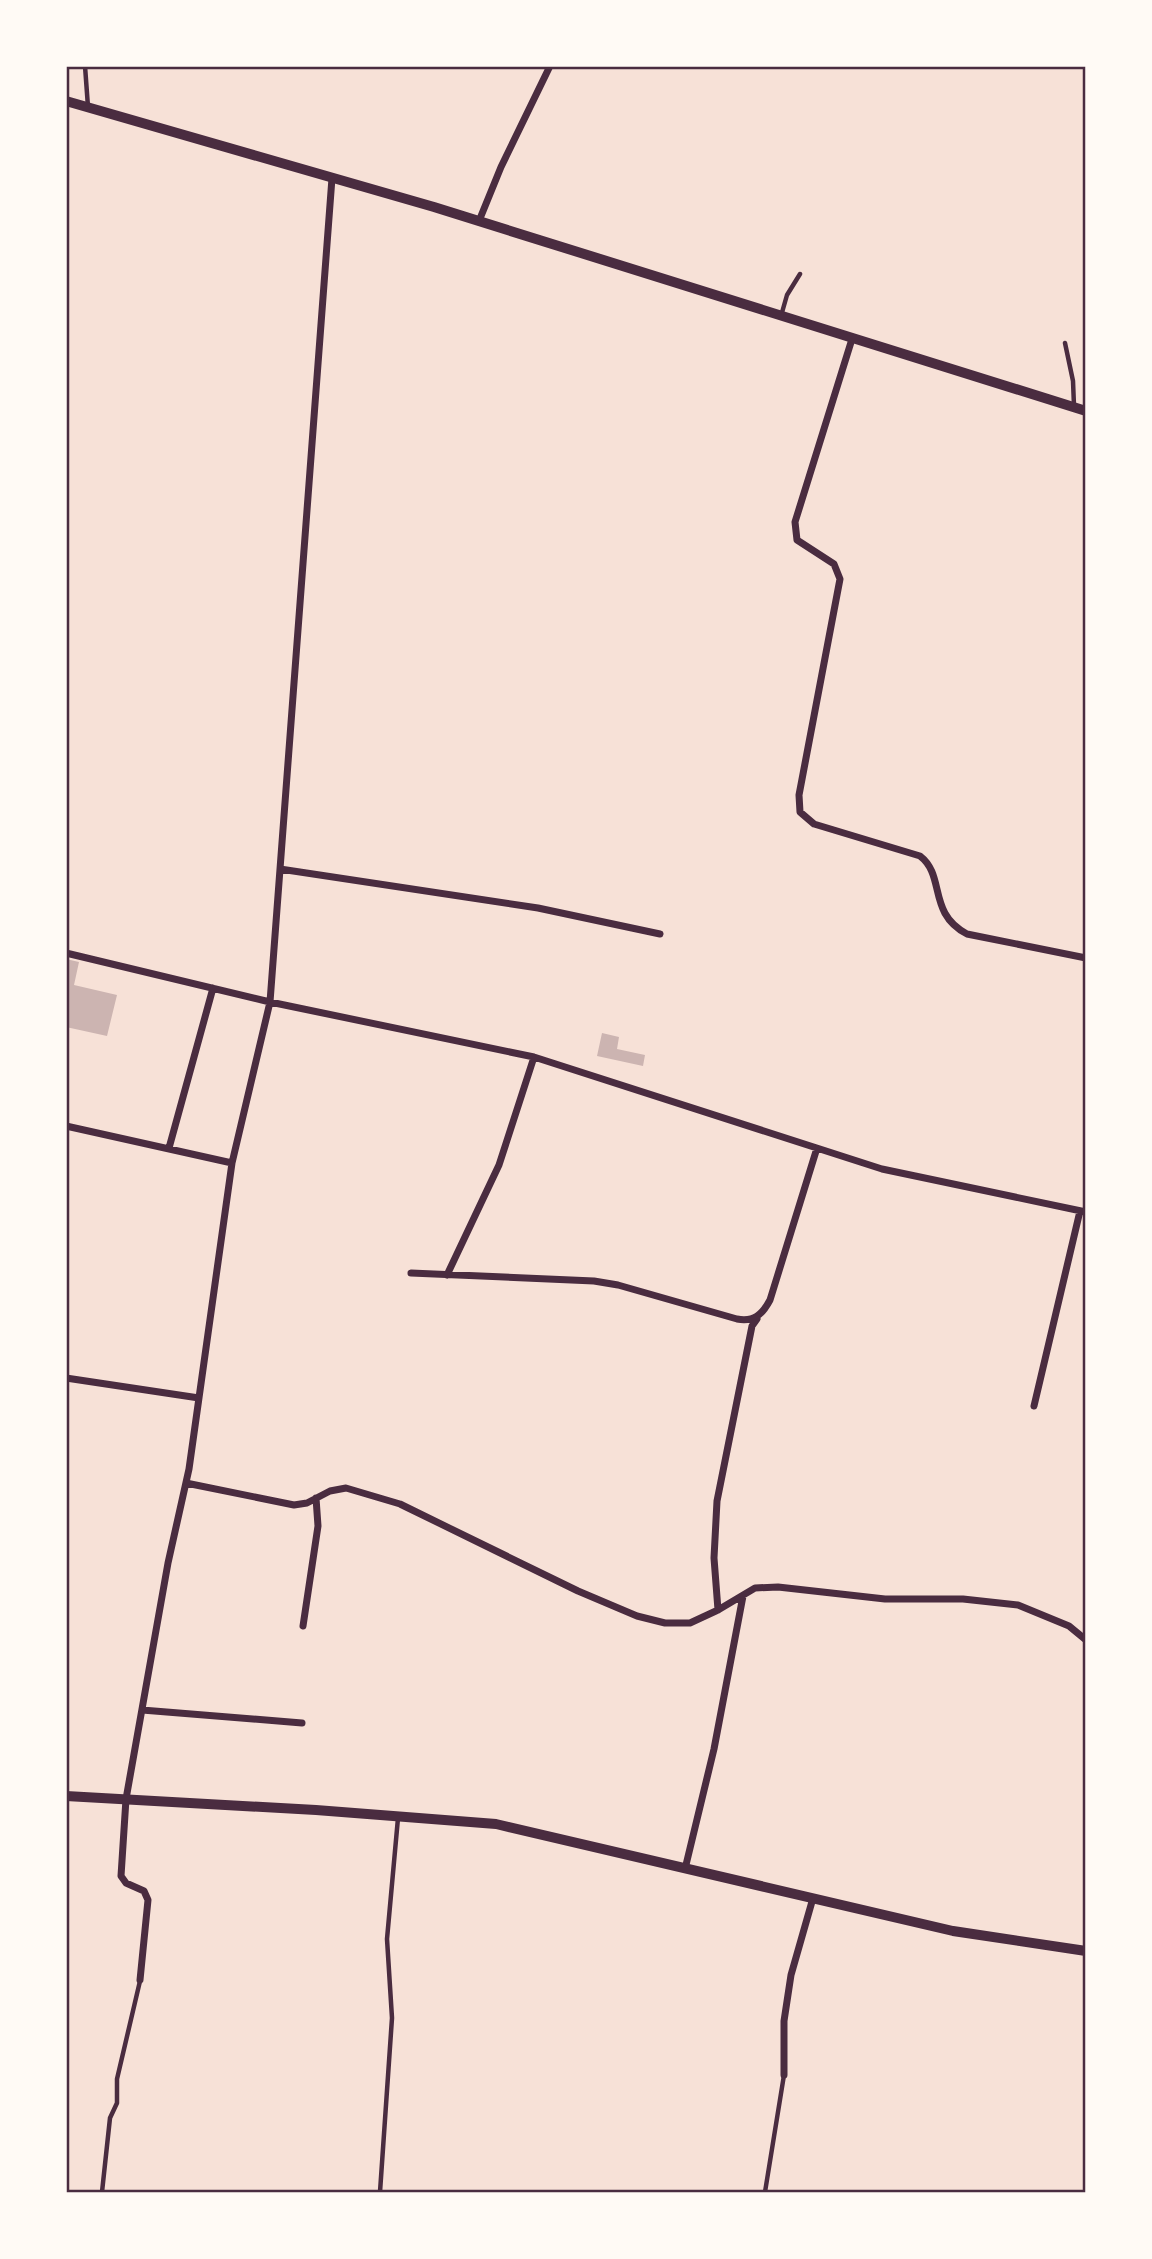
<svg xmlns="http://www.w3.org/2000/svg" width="1152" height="2259" font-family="Figtree,sans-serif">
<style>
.building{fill:#ccb4b1}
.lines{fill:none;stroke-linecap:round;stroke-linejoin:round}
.service{stroke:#4a2c40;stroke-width:4.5}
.minor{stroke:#4a2c40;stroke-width:7}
.tertiary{stroke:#4a2c40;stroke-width:10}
.neatline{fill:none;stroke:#4a2c40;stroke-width:2.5}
</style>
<rect width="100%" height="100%" fill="#f7e1d7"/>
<path class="building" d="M66 959 79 962 74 985 117 995 107 1036 66 1027Z
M602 1033 619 1037 617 1049 645 1055 643 1066 597 1056Z"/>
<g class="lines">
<path class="service" d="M85 66 88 107
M781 316 787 295 800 274
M1065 343 1073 381 1074 406
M102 2192 110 2118 117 2103V2079L140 1981
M380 2192 392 2018 387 1939 398 1818
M765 2192 784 2075"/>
<path class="minor" d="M479 221 501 167 550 66
M852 339 795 522 797 540 834 564 840 579 799 795 800 812 814 824 920 856C946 876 927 913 967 934L1086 958
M280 869 538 908 660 934
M66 953 270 1002 534 1057 882 1169 1086 1212
M66 1126 232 1163
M169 1148 213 988
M411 1273 594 1281 618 1285 737 1319C754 1322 762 1315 770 1300L817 1148
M447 1275 499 1165 534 1057
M66 1378 199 1398
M1034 1406 1080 1211
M186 1483 294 1505 307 1503 330 1491 346 1488 400 1504 578 1591 637 1616 665 1623H690L718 1610 755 1588 778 1587 885 1599H963L1018 1605 1069 1626 1086 1640
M718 1610 714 1558 717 1501 752 1326 757 1319
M303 1626 318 1526 316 1498
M142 1710 302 1723
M685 1869 714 1749 743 1596
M140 1980 148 1900 144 1891 126 1883 121 1876 126 1799 168 1563 189 1469 232 1163 270 1002 332 178
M784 2075V2021L791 1975 813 1898"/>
<path class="tertiary" d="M66 101 434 207 1086 411
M66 1796 316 1810 496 1824 953 1931 1086 1951"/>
</g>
<rect width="1152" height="2259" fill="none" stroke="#fffaf5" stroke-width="136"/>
<rect x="68" y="68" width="1016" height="2123" class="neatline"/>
</svg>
